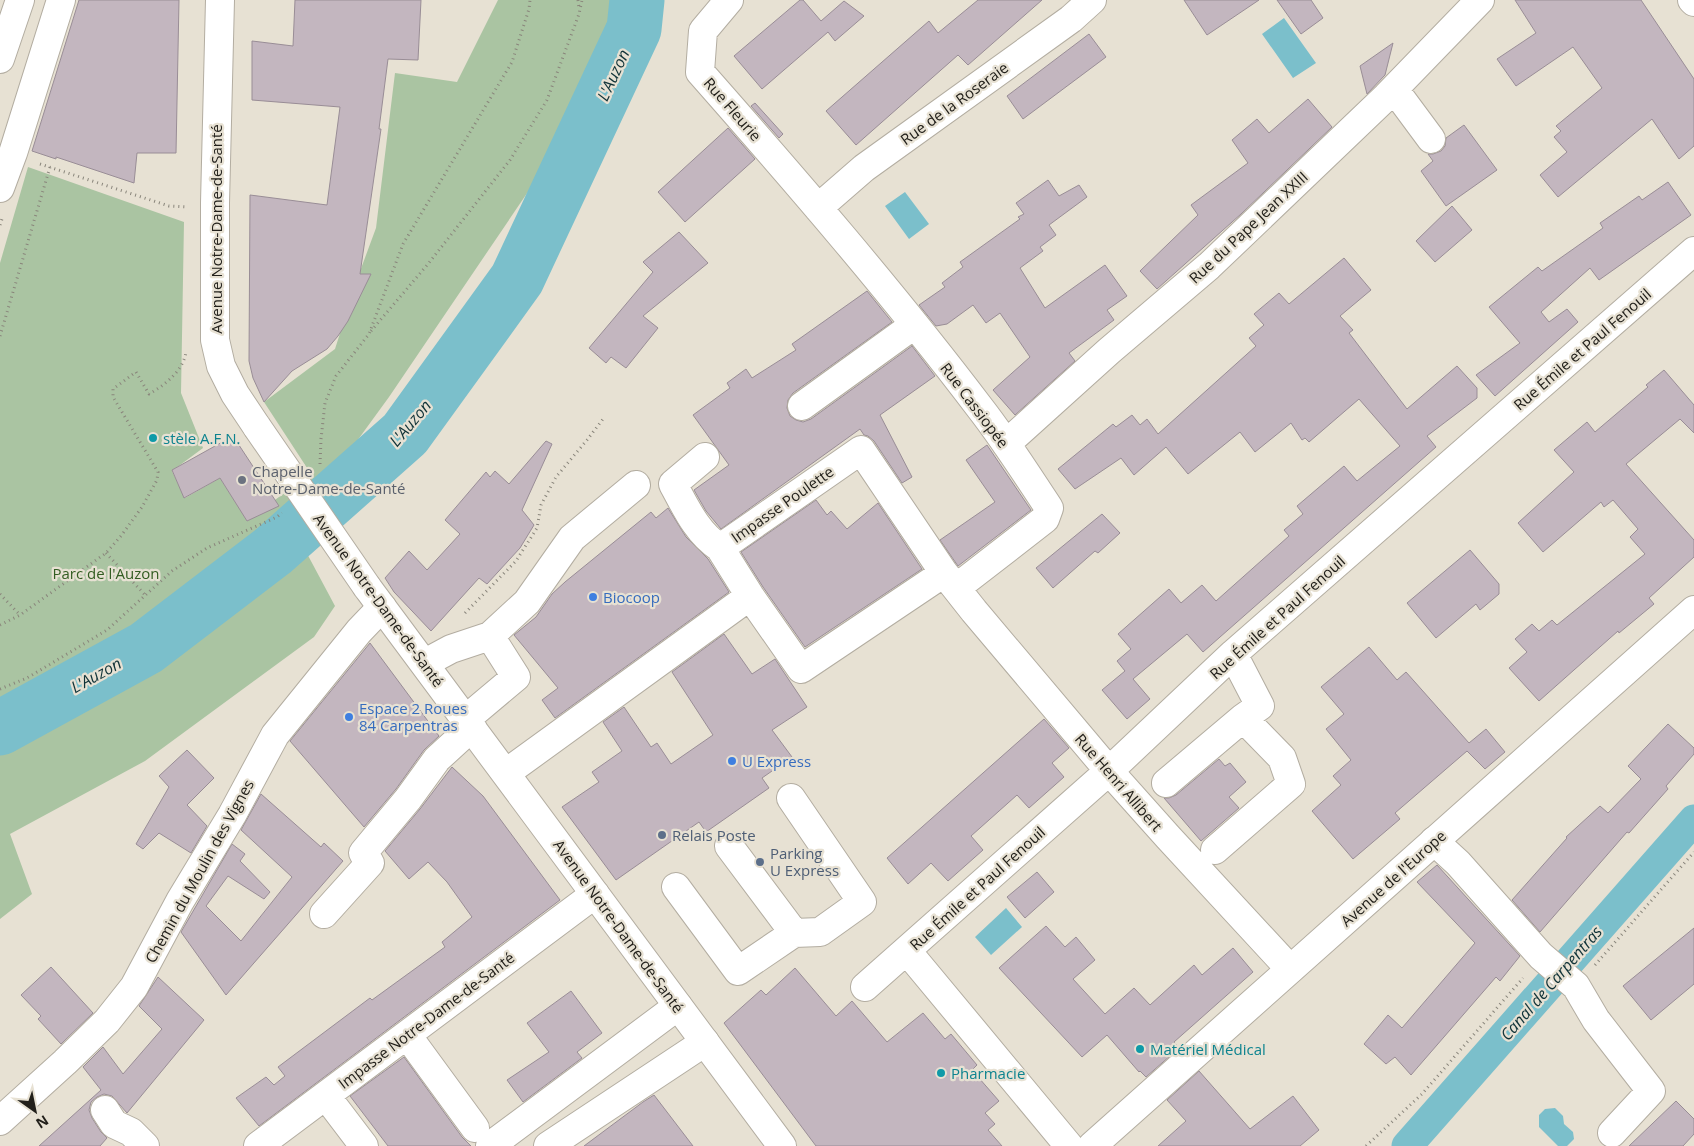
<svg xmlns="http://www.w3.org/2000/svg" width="1694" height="1146" font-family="'Open Sans',sans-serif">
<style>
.green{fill:#aac4a2}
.water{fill:#7bbfcb}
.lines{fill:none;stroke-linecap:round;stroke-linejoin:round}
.canal{stroke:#7bbfcb;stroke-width:31}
.river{stroke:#7bbfcb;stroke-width:55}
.building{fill:#c3b6bf;stroke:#998d96}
.minor-casing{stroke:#b3ada1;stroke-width:30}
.major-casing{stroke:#b3ada1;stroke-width:30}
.path{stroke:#89857b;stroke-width:3;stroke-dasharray:1 4;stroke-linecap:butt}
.minor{stroke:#fff;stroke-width:28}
.major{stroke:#fff;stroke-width:28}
.major-bridge-casing{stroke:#b3ada1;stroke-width:30;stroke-linecap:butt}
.major-bridge{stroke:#fff;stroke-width:28}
.culture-dot{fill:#0f9aa8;stroke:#e7e1d3;stroke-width:2}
.worship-dot{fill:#6b7280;stroke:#e7e1d3;stroke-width:2}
.shop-dot{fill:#3f7fe0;stroke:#e7e1d3;stroke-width:2}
.service-dot{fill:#5c6f8a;stroke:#e7e1d3;stroke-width:2}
.labels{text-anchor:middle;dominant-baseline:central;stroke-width:4.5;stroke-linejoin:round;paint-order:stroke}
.street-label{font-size:15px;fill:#22201b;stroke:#e7e1d3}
.culture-label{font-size:15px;fill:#0d838f;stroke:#e7e1d3;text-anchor:start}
.worship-label{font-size:15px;fill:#5b616d;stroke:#e7e1d3;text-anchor:start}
.park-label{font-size:15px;fill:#335d22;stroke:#e7e1d3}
.shop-label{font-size:15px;fill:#366cbe;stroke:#e7e1d3;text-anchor:start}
.service-label{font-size:15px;fill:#4e5e75;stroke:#e7e1d3;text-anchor:start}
.water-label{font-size:16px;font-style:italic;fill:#103338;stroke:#e7e1d3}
</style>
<rect width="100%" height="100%" fill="#e7e1d3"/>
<path class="green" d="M498 0H616L597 90 389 397 290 533H296L335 606 314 637 145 761 10 834 32 894 0 919V263L28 167 184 222 181 393 203 448 172 471 185 498 220 478 247 520 311 474 264 402 335 349 359 274 376 228 395 73 457 82Z"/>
<path class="water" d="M1284 18 1316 63 1293 78 1262 34Z
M905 192 929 224 909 239 885 206Z
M1006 908 1022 927 991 955 975 937Z
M1555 1108 1563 1116 1564 1124 1573 1132 1574 1139 1567 1146H1558L1539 1127V1115L1545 1109Z"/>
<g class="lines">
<path class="canal" d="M1407 1146 1694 820"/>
<path class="river" d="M0 728 146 648 273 551 405 434 517 279 634 29 637 0"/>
</g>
<path class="building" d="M79 0H179L176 153H137L134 183 56 157V159L32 151Z
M295 0H421L418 60 388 59 379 129H381L360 274H371L348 321 338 336 327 349 292 371 264 402 253 378 249 361 250 195 327 205 340 107 252 100V41L293 46Z
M800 0H803L821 21 844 1 864 16 835 41 828 32 762 89 734 56Z
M978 0H1042L968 65 958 55 856 145 826 111 929 21 938 33Z
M1184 0H1259L1207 35Z
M1277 0H1311L1323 18 1301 34Z
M1515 0H1641L1694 79V146L1679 159 1652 119 1558 197 1540 175 1567 152 1554 137 1561 131 1556 126 1602 88 1573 47 1516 86 1497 59 1536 33Z
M1089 34 1106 57 1023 119 1007 96Z
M1393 43 1385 75 1367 94 1360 66Z
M1308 99 1332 127 1241 214 1157 289 1140 271 1198 215 1191 205 1248 163 1232 140 1257 119 1269 133Z
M755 103 783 134 779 138 751 106Z
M1464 125 1497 170 1446 206 1421 171 1433 161 1428 154H1433L1441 151 1445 146 1446 138Z
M728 128 755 159 685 222 658 192Z
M1048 180 1059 196 1079 185 1087 197 1049 225 1056 235 1040 247 1043 251 1020 268 1045 308 1105 265 1127 296 1107 310 1114 320 1069 353 1075 361 1015 415 993 390 1030 357 1000 313 986 323 973 305 947 324 936 326 919 305 945 287 942 283 963 267 960 262 1020 219 1018 217 1024 214 1016 203Z
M1668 182 1691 215 1599 280 1590 268 1541 312 1549 322 1567 309 1578 322 1495 396 1476 375 1520 343 1489 307 1538 267 1542 271 1603 228 1600 223 1639 196 1642 200Z
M1452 206 1472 230 1435 262 1416 241Z
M679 232 708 263 643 316 658 328 626 368 611 357 606 363 589 348 653 272 643 262Z
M1344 258 1371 290 1340 316 1353 330 1349 333 1407 409 1457 366 1477 388V398L1427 436 1436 447 1203 652 1187 634 1133 679 1150 699 1127 719 1102 690 1125 671 1117 661 1131 649 1118 634 1169 589 1181 603 1202 585 1216 601 1289 536 1284 530 1303 514 1297 506 1344 466 1357 481 1400 446 1359 399 1309 442 1305 438 1302 440 1291 423 1255 452 1240 432 1188 474 1166 447 1134 475 1121 458 1075 489 1058 469 1113 424 1116 427 1132 415 1140 425 1147 419 1158 434 1256 346 1249 338 1264 325 1254 314 1279 293 1289 304Z
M867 291 892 322 793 393 788 400 787 408 790 416 796 420 803 422 811 419 912 346 935 376 880 415 912 477 902 483 874 441 868 436 864 435 860 429 721 529 706 511 694 490 729 465 693 415 730 388 727 383 746 369 752 378 796 350 792 344Z
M1664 370 1694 405V433L1680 419 1626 464 1694 540V557L1649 598 1654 604 1619 633 1618 631 1539 701 1509 668 1527 652 1515 639 1532 624 1539 631 1552 620 1557 625 1645 554 1630 537 1638 529 1613 500 1604 507 1601 502 1543 552 1518 523 1574 472 1554 450 1587 422 1595 432 1648 387 1646 385Z
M233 436 279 506 247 521 220 478 184 498 172 470Z
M546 441 552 444 522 510 534 525 520 548 487 584 479 578 431 631 394 592 385 578 409 551 427 570 460 534 445 520 486 472 490 477 495 471 509 484Z
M987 445 1031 510 958 566 940 540 995 502 966 460Z
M816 500 827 515 831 511 847 529 878 503 922 569 805 647 763 587 741 552Z
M668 508 686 537 708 559 729 592 555 718 542 700 558 688 514 635 536 617 552 594 565 582 651 512 656 518Z
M1102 514 1120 533 1098 553 1095 551 1053 588 1036 568Z
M1470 550 1499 584V594L1480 610 1476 604 1436 638 1407 603Z
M724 634 752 674 775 659 807 707 772 730 792 757 762 778 769 788 706 832 699 822 616 880 562 807 599 782 592 772 622 751 603 722 624 707 651 747 657 743 671 764 713 735 672 672Z
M370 643 439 736 424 750 396 789 364 827 290 741Z
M1369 647 1397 680 1406 672 1469 743 1486 729 1505 752 1485 769 1467 751 1395 813 1400 819 1353 859 1312 811 1341 785 1333 776 1351 760 1326 729 1344 714 1321 687Z
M1044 719 1069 748 1052 763 1064 777 1029 808 1017 795 971 836 983 850 948 881 931 863 908 884 887 858Z
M1668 724 1694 748V754L1666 786 1668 789 1629 833 1627 832 1540 932 1512 900 1567 838 1566 837 1600 806 1608 813 1641 779 1628 766Z
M187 750 214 778 187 805 207 826 191 853 159 833 143 849 136 844 169 787 159 776Z
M1219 759 1225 766 1230 763 1246 782 1229 797 1239 808 1201 841 1164 798H1169L1176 795Z
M452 767 483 796 560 900 259 1126 236 1098 266 1077 274 1085 285 1076 278 1067 370 998 372 1000 445 947 442 942 472 917 447 882 428 862 409 879 385 851 420 809Z
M261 794 321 847 324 843 343 861 226 995 181 932 232 844 245 854 240 861 270 892 264 899 228 876 206 906 241 941 292 877 241 830Z
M1437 865 1520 956 1500 981 1496 977 1411 1075 1395 1057 1386 1064 1364 1044 1388 1015 1402 1028 1475 943 1417 882Z
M1037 872 1054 892 1025 918 1007 897Z
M1046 926 1065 947 1076 937 1095 960 1073 979 1105 1014 1134 988 1150 1005 1194 965 1202 975 1233 948 1253 972 1174 1042 1179 1048 1146 1077 1140 1071 1139 1072 1107 1035 1082 1057 999 968Z
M1694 928V984L1651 1020 1623 986Z
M51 967 93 1013 61 1044 38 1019 41 1016 21 995Z
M795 968 836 1016 852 1001 887 1042 923 1013 945 1039 951 1034 977 1065 972 1070 999 1101 985 1113 995 1124 988 1130 1002 1146H816L724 1023 761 990 766 995Z
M158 977 204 1020 127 1113 112 1096 104 1094 97 1097 91 1102 89 1110 92 1118 101 1132 107 1138 100 1146H39L101 1090 83 1067 103 1047 123 1074 162 1029 139 1006Z
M571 991 602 1033 577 1052 582 1058 523 1102 507 1080 549 1052 527 1023Z
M404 1057 462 1137 471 1146H388L350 1096Z
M1199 1071 1250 1129 1293 1096 1319 1130 1300 1146H1158L1186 1121 1167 1100Z
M654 1095 693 1146H584L643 1102Z
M1676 1101 1694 1119V1134L1683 1146H1629Z"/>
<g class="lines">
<g class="minor-casing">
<path id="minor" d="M729 0 703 31 700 72C796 181 892 292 980 408 1005 440 1027 475 1049 508L1045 519 956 588
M1692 0 1694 2
M1394 89 1431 139
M0 188 13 153 61 0
M818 208 864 168 1071 19 1092 0
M802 406 914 325
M1006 444 1109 351 1209 266 1387 96 1480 0
M705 457 673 484C686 508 697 533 720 548
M944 573 801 669 750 596 720 548 861 450 944 573 974 611 1109 771 1168 837 1290 969
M425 663 451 649 490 636 527 602 572 538 636 485
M466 719 516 677 490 636
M506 773 750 596
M1166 783 1243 718
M1434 841 1458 863 1541 956 1576 986 1596 1020 1651 1091 1612 1133
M729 846 794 933
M1215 850 1291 784 1282 758 1243 718 1260 706 1233 654
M676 887 738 971 794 933 820 932 862 902 791 798
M324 914 370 863 363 853 408 799 437 759 472 727
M907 951 1069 1146
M865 987 1109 771 1233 654 1694 251
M407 1035 475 1128
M326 1096 364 1146
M105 1110 114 1124 131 1132 145 1146
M0 1121 65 1062 107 1021 134 987 180 901 232 815 275 735 359 631 382 607
M258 1146 595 894
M490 1146 678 1006
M548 1146 705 1042"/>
</g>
<g class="major-casing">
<path id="major" d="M220 0 215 203V340L221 366 235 394 257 427
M0 59 20 0
M367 587 782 1146
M1092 1146 1694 610"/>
</g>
<path class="path" d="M578 0 579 9
M40 164 169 206 187 207
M0 225 3 216
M371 331 428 264 510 160 547 100 579 14 582 0
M0 336 50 167
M320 464 321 439 325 403 336 376 369 334 403 244 512 62 529 9 530 0
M106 553 146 596
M0 594 20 615
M465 613 516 561 537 528 541 505 556 477 587 440 603 419
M0 625 20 615 106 553 121 536 142 507 157 480 158 472 113 397V389L136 372 149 394C165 385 183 371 186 352
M0 689 27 678 107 630 172 571 207 548 277 517 282 513
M1595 965 1694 852
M1366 1146 1422 1094 1523 978"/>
<use href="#minor" class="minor"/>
<use href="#major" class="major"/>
<g class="major-bridge-casing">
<path id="major-bridge" d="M257 427 367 587"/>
</g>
<use href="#major-bridge" class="major-bridge"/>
</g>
<g class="culture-dot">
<circle cx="153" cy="438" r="5"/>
<circle cx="1140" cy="1049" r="5"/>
<circle cx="941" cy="1073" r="5"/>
</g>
<circle class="worship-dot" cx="242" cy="480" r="5"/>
<g class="shop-dot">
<circle cx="593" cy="597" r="5"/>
<circle cx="349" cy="717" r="5"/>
<circle cx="732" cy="761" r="5"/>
</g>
<g class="service-dot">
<circle cx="662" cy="835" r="5"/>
<circle cx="760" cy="862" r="5"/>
</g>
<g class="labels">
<g class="street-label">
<text transform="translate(954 103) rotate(-36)">Rue de la Roseraie</text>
<text transform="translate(733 109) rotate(49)">Rue Fleurie</text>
<text transform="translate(1248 227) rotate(-43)">Rue du Pape Jean XXIII</text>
<text transform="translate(216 229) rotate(-90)">Avenue Notre-Dame-de-Santé</text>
<text transform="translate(1582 349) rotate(-41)">Rue Émile et Paul Fenouil</text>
<text transform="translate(975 405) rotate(53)">Rue Cassiopée</text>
<text transform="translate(782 504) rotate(-35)">Impasse Poulette</text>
<text transform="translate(379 600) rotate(54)">Avenue Notre-Dame-de-Santé</text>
<text transform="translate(1277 617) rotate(-42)">Rue Émile et Paul Fenouil</text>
<text transform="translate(1119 782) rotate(49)">Rue Henri Allibert</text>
<text transform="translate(199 871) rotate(-61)">Chemin du Moulin des Vignes</text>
<text transform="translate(1393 878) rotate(-42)">Avenue de l'Europe</text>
<text transform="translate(977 888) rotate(-42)">Rue Émile et Paul Fenouil</text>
<text transform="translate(619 926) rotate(54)">Avenue Notre-Dame-de-Santé</text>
<text transform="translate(426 1020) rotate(-37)">Impasse Notre-Dame-de-Santé</text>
</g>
<g class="culture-label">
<text x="163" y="438">stèle A.F.N.</text>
<text x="1150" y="1049">Matériel Médical</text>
<text x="951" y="1073">Pharmacie</text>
</g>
<g class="worship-label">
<text x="252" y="471">Chapelle<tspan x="252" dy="17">Notre-Dame-de-Santé</tspan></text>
</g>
<g class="park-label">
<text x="106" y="573">Parc de l'Auzon</text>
</g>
<g class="shop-label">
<text x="603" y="597">Biocoop</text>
<text x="359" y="708">Espace 2 Roues<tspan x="359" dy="17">84 Carpentras</tspan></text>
<text x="742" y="761">U Express</text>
</g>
<g class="service-label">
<text x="672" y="835">Relais Poste</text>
<text x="770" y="853">Parking<tspan x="770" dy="17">U Express</tspan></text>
</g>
<g class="water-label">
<text transform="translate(613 75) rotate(-65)">L'Auzon</text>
<text transform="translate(410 423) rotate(-50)">L'Auzon</text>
<text transform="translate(96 675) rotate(-29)">L'Auzon</text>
<text transform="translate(1551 983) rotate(-49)">Canal de Carpentras</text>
</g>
</g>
<g transform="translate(35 1111) rotate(147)" stroke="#e7e1d3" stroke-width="4" paint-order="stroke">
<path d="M0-4L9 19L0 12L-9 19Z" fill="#22201b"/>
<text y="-8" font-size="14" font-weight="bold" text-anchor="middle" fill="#22201b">N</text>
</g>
</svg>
